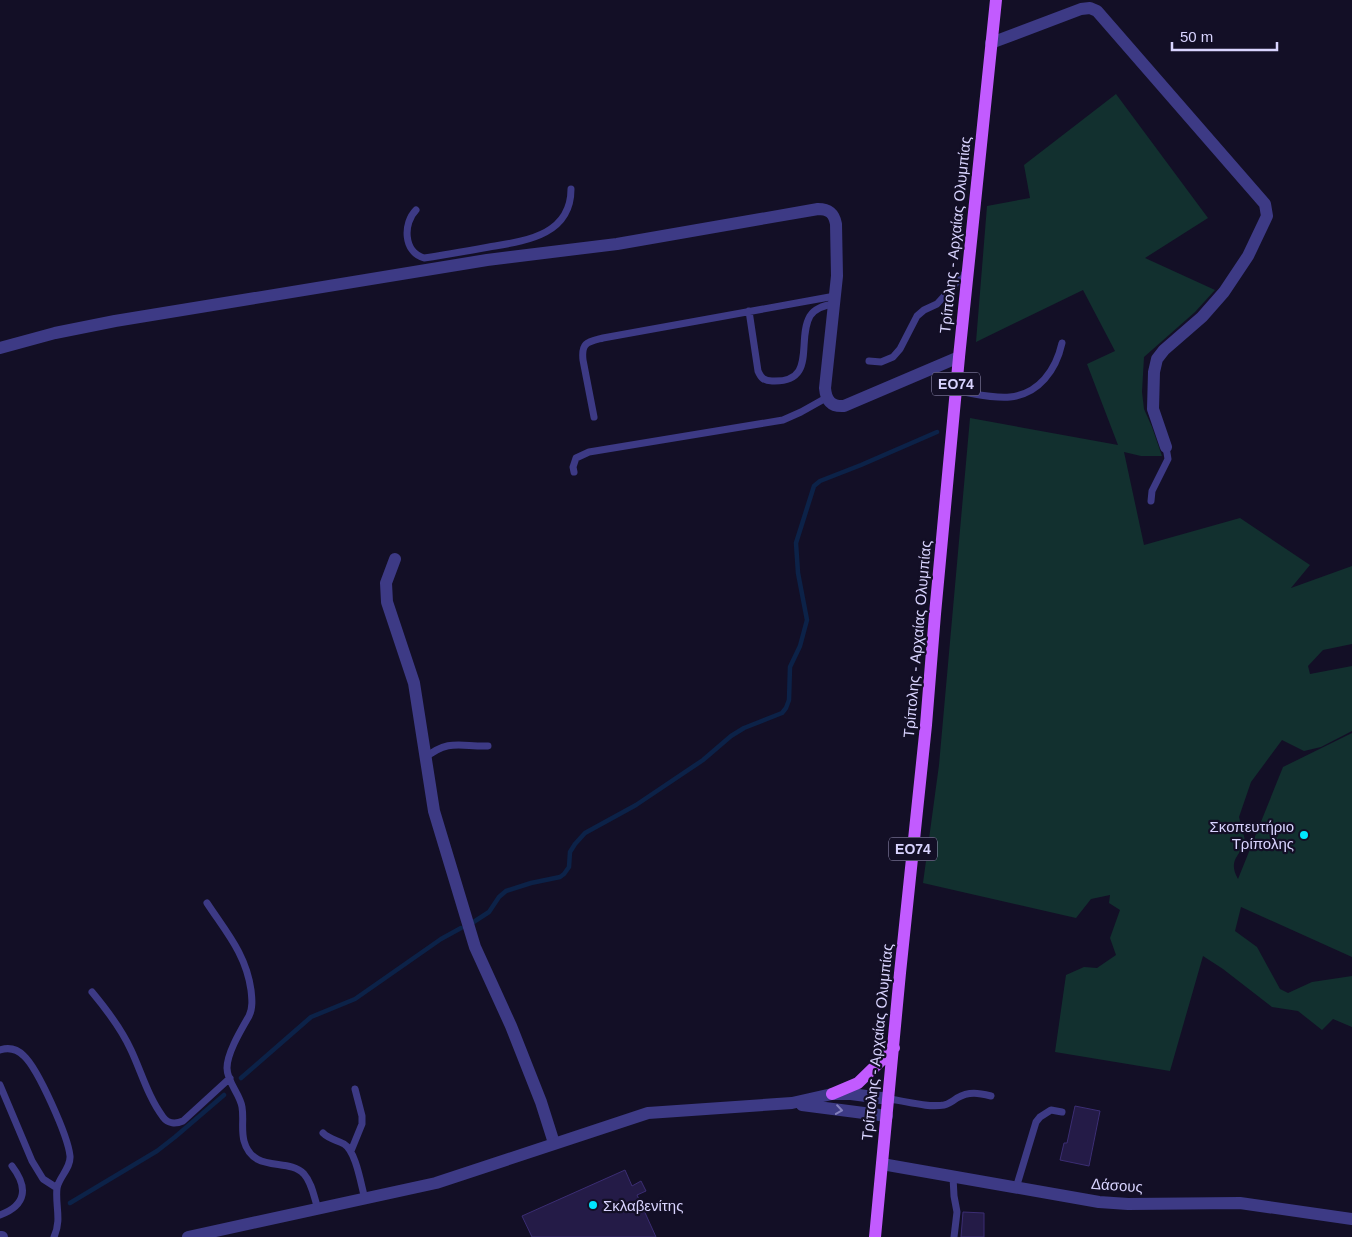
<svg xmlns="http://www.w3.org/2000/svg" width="1352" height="1237" font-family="Helvetica,sans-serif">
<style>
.green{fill:#12302f}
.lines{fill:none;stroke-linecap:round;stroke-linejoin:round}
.stream{stroke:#0c2248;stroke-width:4.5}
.building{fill:#241b47;stroke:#3b2d73}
.service{stroke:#3d3a85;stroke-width:7}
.minor{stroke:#3d3a85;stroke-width:12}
.tertiary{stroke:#3d3a85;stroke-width:12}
.primary{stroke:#c25bff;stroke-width:12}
.oneway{stroke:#837fbc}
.poi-dot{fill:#00e5ff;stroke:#130f26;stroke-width:2}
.labels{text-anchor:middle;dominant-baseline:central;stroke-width:4.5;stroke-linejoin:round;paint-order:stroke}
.shield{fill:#130f26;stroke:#9e99be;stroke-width:1}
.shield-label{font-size:14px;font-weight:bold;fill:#d9d4ff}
.street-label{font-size:15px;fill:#d9d4ff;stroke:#130f26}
.poi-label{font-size:15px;fill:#d9d4ff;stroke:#130f26;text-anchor:end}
</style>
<rect width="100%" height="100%" fill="#130f26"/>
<path class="green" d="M1116 94 1208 218 1145 258 1215 290 1195 312 1144 357 1142 392 1144 409 1152 427 1162 456H1141L1124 452 1144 545 1240 518 1310 565 1291 588 1352 566V644L1323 650 1308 666 1310 674 1352 666V731L1321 747 1304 751 1282 740 1251 782 1239 817 1246 844C1236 857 1229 863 1238 879L1283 767 1352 733V957L1241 907 1235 931 1257 947 1280 989 1288 993 1312 982 1352 976V1027L1333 1019 1322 1030 1298 1011 1272 1007 1223 969 1203 956 1170 1071 1055 1052 1066 975 1084 967 1097 968 1116 955 1110 938 1120 910 1109 903 1110 895 1091 899 1076 918 923 883 939 765 970 418 1118 445 1087 364 1115 351 1083 290 976 342 987 206 1030 198 1024 165Z"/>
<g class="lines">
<path class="stream" d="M472 923 489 912 499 897 506 891 531 883 560 877 564 874 569 867 570 852 575 844 585 833 636 805 703 760 731 736 744 728 782 713 786 708 789 700 790 667 800 646 807 620 798 573 796 543 814 486 820 481 861 465 937 432
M241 1078 311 1017 355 999 441 939 461 928
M70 1203 157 1151 175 1137 224 1095"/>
</g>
<path class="building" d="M1075 1106 1100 1111 1089 1166 1060 1160 1064 1143H1067Z
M625 1170 632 1186 641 1181 646 1191 637 1195 656 1237H532L522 1216Z
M963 1212 984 1213V1237H961Z"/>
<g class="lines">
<path class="service" d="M416 210C403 223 403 252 424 258 445 255 467 251 489 247 524 241 571 236 571 189
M749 311 758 371C761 378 764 381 772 381 818 383 796 340 810 316 815 308 826 305 834 304
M869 361 881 362 893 357 900 349 917 316 924 310 937 304 966 272
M956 391C972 393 994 399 1010 397 1039 394 1056 370 1062 343
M594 417 583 360C581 342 588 342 603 338L835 296
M574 472 573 467 576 458 589 452 783 420 801 412 826 398
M1151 501 1152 491 1168 459 1166 447
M425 758C449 738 462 747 488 746
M207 903C226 932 246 954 251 990 252 999 253 1008 249 1016 241 1030 227 1053 227 1068 227 1082 240 1094 242 1107 244 1119 241 1129 244 1141 253 1174 288 1157 304 1174 312 1183 314 1197 318 1209
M92 992C107 1010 121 1028 131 1050 141 1071 148 1097 163 1117 168 1124 176 1124 183 1121L230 1078
M0 1050C9 1047 17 1049 24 1056 38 1069 68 1136 70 1156 71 1168 59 1177 57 1188 55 1206 62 1219 54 1237
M0 1085 32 1161 43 1179 57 1188
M889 1099C906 1101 927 1108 944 1105 949 1104 953 1101 957 1098 969 1091 979 1093 991 1096
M323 1133C329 1139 337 1140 344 1144 356 1151 361 1185 365 1199
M351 1151 362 1124V1116L355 1089
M953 1177 954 1196 957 1212 954 1237
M1016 1188 1036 1122 1040 1117 1051 1110 1062 1112
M0 1215C27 1205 28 1187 12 1166"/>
<path class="minor" d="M991 43 1081 9 1090 8 1097 11 1265 204 1267 216 1248 256 1224 292 1202 317 1164 350 1157 359 1154 372 1153 409 1166 447
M0 348 55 333 115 321 487 260 617 244 818 209C829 209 834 213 836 224L837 276 825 388C826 400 831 407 844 406L959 357
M395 559 386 583 387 602 414 683 434 811 475 947 511 1026 541 1102 554 1143
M882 1164 1099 1202 1128 1204 1240 1203 1352 1219"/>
<path class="tertiary" d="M802 1105 887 1116
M0 1237H2
M188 1237 436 1183 648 1113 792 1103 832 1094H851L889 1099"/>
<path class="primary" d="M832 1094 858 1083 894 1048
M875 1237 900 973 926 725 935 614 959 357 996 0"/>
</g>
<defs><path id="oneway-chevron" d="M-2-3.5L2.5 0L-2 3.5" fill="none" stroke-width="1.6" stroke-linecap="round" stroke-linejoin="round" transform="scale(1.25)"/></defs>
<use class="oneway" href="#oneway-chevron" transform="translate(839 1110) rotate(8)"/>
<g class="poi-dot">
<circle cx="1304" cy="835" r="5"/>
<circle cx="593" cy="1205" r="5"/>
</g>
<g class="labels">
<g class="shield">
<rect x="932" y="372.5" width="48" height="23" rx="4"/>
<rect x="889" y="837.5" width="48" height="23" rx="4"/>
</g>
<g class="shield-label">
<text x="956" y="384">ΕΟ74</text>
<text x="913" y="849">ΕΟ74</text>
</g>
<g class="street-label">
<text transform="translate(955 235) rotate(-84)">Τρίπολης - Αρχαίας Ολυμπίας</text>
<text transform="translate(917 639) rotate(-85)">Τρίπολης - Αρχαίας Ολυμπίας</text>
<text transform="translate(877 1042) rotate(-84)">Τρίπολης - Αρχαίας Ολυμπίας</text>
<text transform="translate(1117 1185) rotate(4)">Δάσους</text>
</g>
<g class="poi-label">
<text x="1294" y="826">Σκοπευτήριο<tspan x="1294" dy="17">Τρίπολης</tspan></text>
<text x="603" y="1205" text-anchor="start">Σκλαβενίτης</text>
</g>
</g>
<path d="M1172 42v8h105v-8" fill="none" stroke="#d9d4ff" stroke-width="2.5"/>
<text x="1180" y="42" font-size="15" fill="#d9d4ff" stroke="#130f26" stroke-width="4" paint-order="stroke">50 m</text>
</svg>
